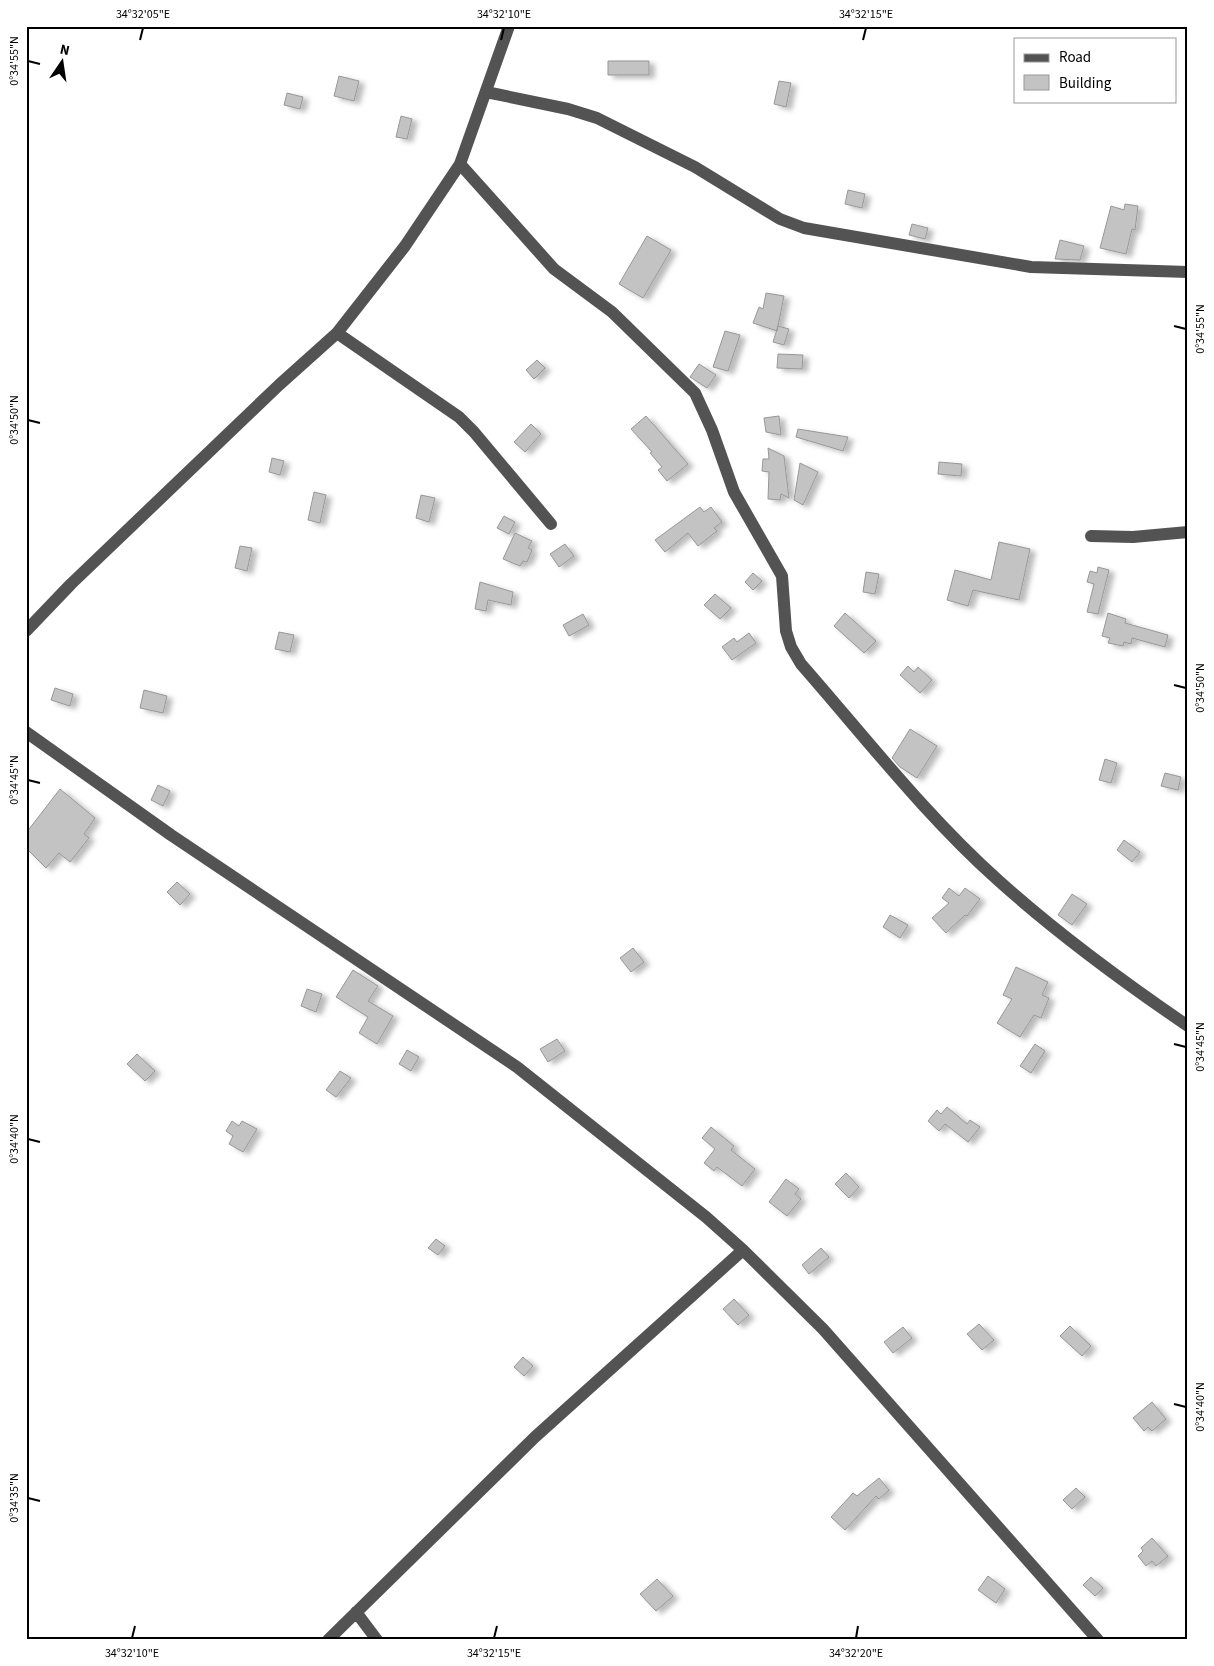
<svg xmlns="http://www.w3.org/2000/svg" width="1214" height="1666" font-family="'Source Sans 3',sans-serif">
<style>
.building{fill:#c3c3c3;stroke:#979797;filter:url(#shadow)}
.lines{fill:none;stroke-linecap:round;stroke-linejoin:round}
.minor{stroke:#535353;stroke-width:12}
.ticks{fill:none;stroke:#000;stroke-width:2}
.neatline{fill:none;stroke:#000;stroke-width:2}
.ticks-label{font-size:12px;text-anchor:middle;fill:#000}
</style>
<defs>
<filter id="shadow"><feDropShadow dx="5.5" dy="3" stdDeviation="2.5" flood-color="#0004"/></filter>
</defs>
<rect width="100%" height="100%" fill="#fff"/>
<path class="building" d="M608 61H649V75H608Z
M339 76 359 81 354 101 334 96Z
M779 81 791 83 786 107 774 104Z
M287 93 303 97 300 109 284 105Z
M401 116 412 119 407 139 396 137Z
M848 190 865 194 862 208 845 204Z
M1125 204 1138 206 1135 230 1132 229 1126 254 1100 248 1111 206 1124 210Z
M912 224 928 228 925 239 909 235Z
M647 236 671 250 643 298 619 284Z
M1060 240 1084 246 1080 260 1055 259Z
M766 293 784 296 777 331 753 323 759 307 763 309Z
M778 326 789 329 784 345 773 342Z
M725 331 740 335 728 371 713 367Z
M778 354 803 355 802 369 777 368Z
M537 360 545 368 534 379 526 370Z
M699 364 716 375 707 388 690 377Z
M646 416 688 464 667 481 658 470 662 467 650 453 652 452 631 429Z
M779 416 781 435 766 432 764 418Z
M531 424 541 434 525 452 514 442Z
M798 429 848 437 843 451 796 437Z
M768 448 784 456 789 498 781 494 780 500 768 499 769 472 762 471 763 459H769Z
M272 458 284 461 280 475 269 472Z
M939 462 962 464 961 476 938 474Z
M800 463 818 472 803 505 794 500Z
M314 492 326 495 320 523 308 520Z
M421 495 435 498 429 522 416 518Z
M700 507 704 512 711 507 722 522 714 528 717 531 698 546 688 533 665 552 655 540Z
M504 516 515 522 509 534 497 528Z
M515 533 532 541 528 548 532 550 527 562 523 561 520 566 503 559Z
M999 542 1030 549 1019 600 973 590 968 606 947 600 955 570 991 580Z
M565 544 574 556 559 567 550 554Z
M240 546 252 548 247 571 235 568Z
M1098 567 1109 570 1098 614 1087 612 1094 584 1087 582 1090 571 1097 573Z
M866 572 879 574 875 594 863 592Z
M753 573 762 581 753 590 745 582Z
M480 582 513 592 511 605 488 600 486 611 475 609Z
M715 594 731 608 720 619 704 605Z
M845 613 876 641 864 653 834 626Z
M1108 613 1126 619 1125 623 1168 635 1165 647 1132 638 1131 644 1124 642 1123 646 1108 643 1110 638 1102 636Z
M583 614 589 625 569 636 563 625Z
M279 632 294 635 290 652 275 649Z
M749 633 756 643 732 660 722 647 734 638 737 642Z
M908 666 914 672 918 667 932 680 920 693 900 675Z
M55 688 73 694 70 706 51 700Z
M144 690 167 696 163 713 140 708Z
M910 729 937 746 917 778 900 767 892 758Z
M1105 759 1117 763 1111 783 1099 780Z
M1165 773 1181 777 1178 790 1161 786Z
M158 785 170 791 163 806 151 800Z
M60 789 95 818 84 834 89 838 70 862 59 853 46 868 26 848V833Z
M1124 840 1140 852 1132 862 1117 850Z
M177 882 190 894 180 905 167 892Z
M949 888 959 896 965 888 980 899 967 916 965 915 946 933 932 918 949 903 942 898Z
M1072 894 1087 904 1072 925 1058 915Z
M890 915 908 925 900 938 883 927Z
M633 948 644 962 631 972 620 958Z
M1016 967 1048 982 1042 995 1049 998 1041 1018 1034 1015 1020 1037 997 1023 1012 999 1003 995Z
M353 970 378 986 368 1001 393 1016 377 1044 359 1033 368 1017 336 997Z
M307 989 322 994 316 1012 301 1006Z
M557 1039 565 1051 548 1062 540 1049Z
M1035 1044 1045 1051 1031 1073 1020 1066Z
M407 1050 419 1057 411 1071 399 1064Z
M137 1054 155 1071 145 1081 127 1064Z
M340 1071 351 1078 336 1097 326 1090Z
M947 1107 967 1124 970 1120 980 1127 968 1142 945 1124 939 1131 928 1121 937 1110 941 1114Z
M232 1121 239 1126 242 1121 257 1129 243 1152 229 1144 233 1136 226 1131Z
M711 1127 734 1146 731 1150 755 1169 742 1186 717 1167 714 1171 704 1163 715 1149 702 1138Z
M846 1173 859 1187 849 1198 835 1184Z
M786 1179 799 1189 795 1194 801 1199 787 1216 769 1202Z
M436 1239 445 1246 438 1255 428 1248Z
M821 1248 829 1257 809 1274 802 1265Z
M734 1299 749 1315 738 1325 723 1309Z
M979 1324 994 1340 982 1350 967 1334Z
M1070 1326 1091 1346 1082 1356 1060 1336Z
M903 1327 912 1338 893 1353 884 1342Z
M523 1357 533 1366 524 1376 514 1367Z
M1152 1402 1166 1419 1152 1431 1148 1427 1144 1431 1133 1418Z
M879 1478 889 1490 879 1499 876 1496 845 1530 831 1517 853 1493 857 1496Z
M1076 1488 1085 1497 1072 1509 1063 1500Z
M1152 1538 1168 1556 1156 1566 1152 1561 1146 1566 1138 1556 1143 1551 1141 1548Z
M988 1576 1005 1589 996 1603 978 1590Z
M1091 1577 1103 1588 1095 1596 1083 1585Z
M657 1579 673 1596 656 1611 640 1594Z"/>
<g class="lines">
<path class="minor" d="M486 92 568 109 597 118 695 167 780 219 804 228 1031 267 1188 272
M460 164 554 269 612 312 695 393 712 430 734 492 782 576 786 631 791 647 801 664C865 737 926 816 999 881 1058 934 1122 981 1188 1026
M337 333 459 417 474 432 551 524
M1091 536 1133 537 1188 532
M26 631 71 584 279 385 337 333 405 246 460 164 509 26
M26 732 171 835 517 1067 706 1217 743 1250 823 1329 1098 1640
M356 1612 377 1640
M328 1640 535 1437 743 1250"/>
</g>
<path class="ticks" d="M140 40 143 28M501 40 504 28M863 40 866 28M28 61 40 64M1174 326 1186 329M28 420 40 423M1174 685 1186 688M28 780 40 783M1174 1044 1186 1047M28 1139 40 1142M1174 1404 1186 1407M28 1498 40 1501M132 1638 135 1626M494 1638 497 1626M856 1638 858 1626"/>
<rect width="1214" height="1666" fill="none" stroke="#ffffff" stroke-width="55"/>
<rect x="1014" y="38" width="162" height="65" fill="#ffffff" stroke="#999999"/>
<rect x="1024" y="54" width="25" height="8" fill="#535353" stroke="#999999"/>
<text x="1059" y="62" font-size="15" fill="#000000">Road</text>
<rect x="1024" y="75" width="25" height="15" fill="#c3c3c3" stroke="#999999"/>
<text x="1059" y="88" font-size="15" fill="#000000">Building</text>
<g transform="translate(62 62) rotate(13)" stroke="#ffffff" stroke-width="4" paint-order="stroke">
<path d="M0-4L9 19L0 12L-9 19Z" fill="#000000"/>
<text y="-8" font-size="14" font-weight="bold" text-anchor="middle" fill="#000000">N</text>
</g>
<rect x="28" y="28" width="1158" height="1610" class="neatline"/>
<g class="ticks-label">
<text x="143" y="18">34°32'05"E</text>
<text x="504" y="18">34°32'10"E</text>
<text x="866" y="18">34°32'15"E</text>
<text transform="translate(14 61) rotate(-90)" y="4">0°34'55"N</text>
<text transform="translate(1200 329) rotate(-90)" y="4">0°34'55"N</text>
<text transform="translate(14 420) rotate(-90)" y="4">0°34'50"N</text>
<text transform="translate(1200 688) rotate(-90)" y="4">0°34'50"N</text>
<text transform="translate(14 780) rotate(-90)" y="4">0°34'45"N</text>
<text transform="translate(1200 1047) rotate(-90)" y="4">0°34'45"N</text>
<text transform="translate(14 1139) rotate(-90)" y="4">0°34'40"N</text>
<text transform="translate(1200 1407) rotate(-90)" y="4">0°34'40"N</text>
<text transform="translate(14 1498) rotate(-90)" y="4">0°34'35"N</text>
<text x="132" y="1657">34°32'10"E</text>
<text x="494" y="1657">34°32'15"E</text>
<text x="856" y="1657">34°32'20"E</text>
</g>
</svg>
